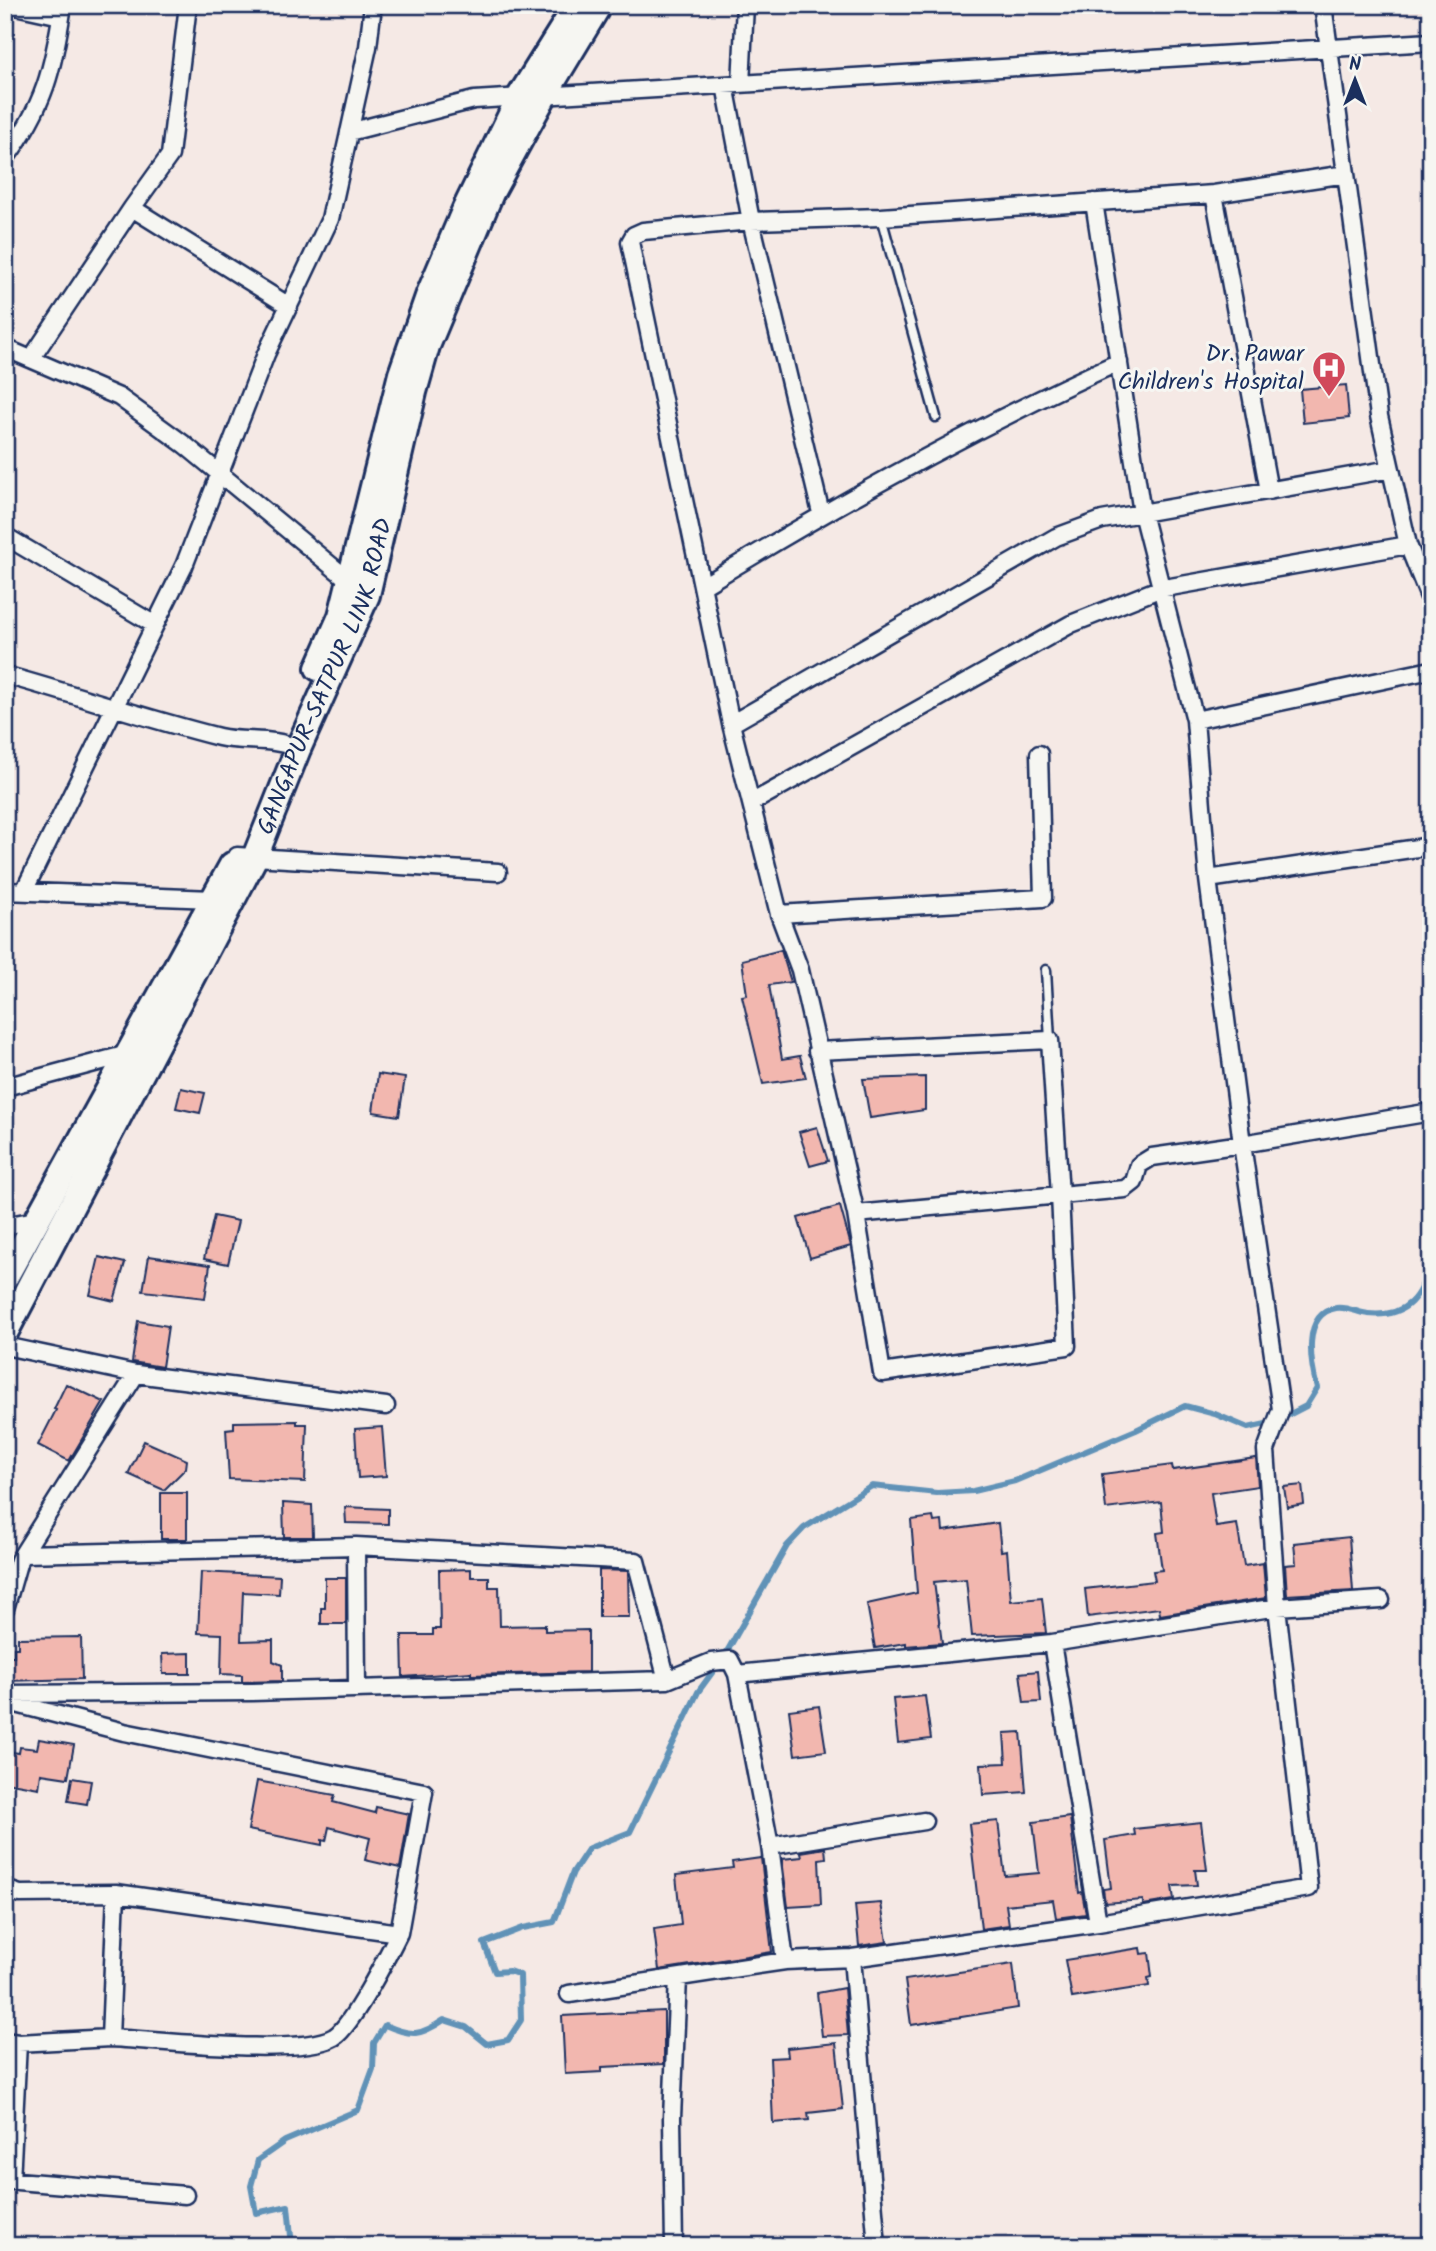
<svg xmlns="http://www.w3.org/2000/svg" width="1436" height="2251" font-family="Kalam,sans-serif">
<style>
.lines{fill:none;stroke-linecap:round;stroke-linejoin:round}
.stream{stroke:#6192b7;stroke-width:6}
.building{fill:#f2b7af;stroke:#1b2f5e;stroke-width:2}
.lane-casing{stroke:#1b2f5e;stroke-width:13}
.street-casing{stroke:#1b2f5e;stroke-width:21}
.primary-casing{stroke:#1b2f5e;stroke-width:30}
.lane{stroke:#f6f6f2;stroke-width:8}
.street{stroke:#f6f6f2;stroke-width:16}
.primary{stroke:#f6f6f2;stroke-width:24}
.labels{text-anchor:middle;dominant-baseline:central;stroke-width:6;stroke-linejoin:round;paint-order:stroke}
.poi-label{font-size:24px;fill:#1b2f5e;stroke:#f6f6f2;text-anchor:end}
.street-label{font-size:24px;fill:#1b2f5e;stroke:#f6f6f2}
</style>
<rect width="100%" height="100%" fill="#f5e9e5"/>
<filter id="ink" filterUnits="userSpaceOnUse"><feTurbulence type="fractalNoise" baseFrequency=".0143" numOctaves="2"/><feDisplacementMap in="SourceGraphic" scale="14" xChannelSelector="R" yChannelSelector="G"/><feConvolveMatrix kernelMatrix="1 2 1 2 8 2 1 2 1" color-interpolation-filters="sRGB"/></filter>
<g filter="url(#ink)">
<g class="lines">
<path class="stream" d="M292 2246 288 2206 256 2213 251 2186 258 2160 285 2141 358 2110 373 2069 374 2043 385 2025C412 2037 420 2036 444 2020L466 2027 487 2044 508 2040 521 2020 520 1975 509 1971 495 1972 484 1943 523 1928 554 1922 573 1872 589 1848 630 1832 698 1692 725 1655 787 1546 804 1528 872 1486 937 1493 973 1491 1015 1481 1136 1430 1185 1406 1215 1414 1248 1428 1275 1422 1306 1406 1317 1388C1311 1365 1301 1314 1336 1308 1346 1306 1358 1313 1368 1314 1408 1318 1421 1296 1431 1262"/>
</g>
<path class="building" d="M1346 385 1349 418 1303 423 1300 389Z
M781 950 791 982 769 985 782 1059 800 1056 806 1078 763 1084 742 996 747 995 742 960Z
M378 1074 405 1078 399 1116 373 1112Z
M925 1077V1110L870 1118 863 1079Z
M181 1088 205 1093 200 1113 176 1108Z
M817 1127 828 1161 810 1166 799 1132Z
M840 1206 851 1246 810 1258 798 1218Z
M214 1216 238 1221 228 1264 204 1259Z
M149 1256 210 1265 205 1298 143 1291Z
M99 1257 125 1263 114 1301 90 1295Z
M138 1321 168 1326 162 1367 132 1362Z
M66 1384 104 1402 69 1461 38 1445 56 1410 54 1409Z
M297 1421V1424H307L305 1482 229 1479 226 1429 234 1428V1422Z
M382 1427 386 1476 358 1478 355 1429Z
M144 1441 187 1460 186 1468 164 1490 128 1474Z
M1256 1458 1258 1486 1211 1493 1216 1527 1237 1524 1244 1566 1263 1563 1266 1598 1160 1615 1159 1608 1088 1617 1085 1589 1155 1581 1153 1571 1162 1570 1157 1533 1164 1532 1161 1502 1106 1509 1102 1474 1172 1465 1173 1470Z
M1302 1485 1304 1504 1287 1507 1284 1487Z
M161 1493H187V1539H161Z
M283 1503 312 1505 313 1537H284Z
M345 1507 388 1509V1524L346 1523Z
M933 1517 934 1522 942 1521 943 1531 998 1523 1001 1551 1007 1550 1011 1601 1042 1598 1046 1633 972 1636 966 1579 934 1582 942 1643 906 1646V1643L875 1648 867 1604 917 1593 911 1520Z
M1349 1537 1353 1591 1287 1595 1285 1565 1296 1564 1294 1543Z
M471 1569V1577H489V1587H499L500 1626 545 1625V1631L588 1630V1672L471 1675V1672L403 1677 402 1635H433V1629H440L439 1570Z
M599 1570 628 1571 629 1617H599Z
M201 1572 280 1576 279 1594 243 1592 241 1641 273 1640V1661L282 1665V1681L242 1682V1675L221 1674 222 1634 198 1633Z
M325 1578H346V1624H321V1608H325Z
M81 1637 82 1679 5 1681V1665H10V1656H14V1648H18V1638Z
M190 1653V1674H163L162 1654Z
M1038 1671 1041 1702 1024 1703 1020 1673Z
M925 1696 931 1739 898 1743 893 1699Z
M819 1706 826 1751 795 1755 789 1710Z
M1021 1732 1026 1792 983 1795 981 1764 1006 1763 1004 1733Z
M39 1739 74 1745 68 1778 41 1774 39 1788 5 1782V1751L19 1753 20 1747 37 1749Z
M72 1778 91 1781 87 1804 68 1801Z
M257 1781 335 1795 333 1802 375 1813 376 1807 409 1814 400 1868 365 1860 370 1838 329 1827 326 1841 322 1840V1845L248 1830Z
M1070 1817 1079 1893 1082 1892 1086 1914 1056 1918 1053 1900 1006 1905 1009 1925 981 1929 969 1824 998 1821 1005 1876 1039 1873 1033 1822Z
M1201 1822 1207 1870H1195L1197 1885 1172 1886 1174 1900 1143 1905V1900L1105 1903 1103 1889 1111 1888 1105 1840 1135 1835 1134 1829Z
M825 1848 826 1858 819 1859 821 1905 788 1907 782 1859 802 1857 801 1852Z
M761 1858 772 1952 659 1970 654 1929 681 1925 676 1875 733 1868 732 1862Z
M881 1903 887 1942 859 1946 855 1905Z
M1140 1948 1141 1954 1149 1953 1152 1977 1148 1978 1149 1986 1072 1998 1065 1960Z
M1013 1964 1018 2008 911 2025 905 1980Z
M844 1988 848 2035 822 2036 817 1993Z
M664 2011V2064L602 2067V2072L565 2074 562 2016Z
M836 2043 843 2109 808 2113 809 2120 773 2123 770 2058 788 2057 787 2048Z"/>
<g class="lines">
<g class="lane-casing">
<path id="lane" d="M881 217 936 417
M1046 970 1050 1040"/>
</g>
<g class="street-casing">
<path id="street" d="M11 5 61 16
M1323 5 1379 416 1408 545 1431 602
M741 84 745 5
M725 85 751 221 821 513
M349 132 474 100 1431 42
M5 159C45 105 53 70 63 5
M1094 202 1142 513 1195 720
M132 208 170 155 188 5
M5 351H12L119 397 185 445 351 582
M31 359 132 208 289 306
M1269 491 1214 194 1346 174
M5 536 155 625
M703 586C838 503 975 427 1119 362
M5 675C77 695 147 719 219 737 245 743 275 737 298 749
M731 724 1056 537 1102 520 1391 469
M751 803 1071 624 1159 589 1408 545
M237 856 498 872
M1208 879 1431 846
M5 891 213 899
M24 891 184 566 266 354 330 219 368 47 373 5
M779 914 1043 898 1039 754
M817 1051 1050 1040 1060 1195 1125 1189 1134 1182 1139 1165 1152 1157 1242 1144 1208 879 1195 720 1431 670
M5 1087 128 1054
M856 1214 1060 1195 1067 1346 882 1373 856 1214 800 970 779 914 731 724 630 242 634 235 643 231 751 221 881 217 1214 194
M5 1226 40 1219
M5 1346 136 1374 386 1406
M356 1546 357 1689
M23 1554 356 1546 636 1561 667 1680
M5 1609 19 1560 136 1374
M1052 1643 1098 1923
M737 1674 770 1846 785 1961
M5 1694 252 1692 667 1680 711 1662 730 1660 737 1674 1052 1643 1277 1607 1381 1600
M5 1701 124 1732 424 1792 399 1933 116 1893 20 1894 5 1889
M770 1846 924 1821
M852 1958 877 2246
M569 1994 785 1961 852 1958 1098 1923 1309 1888 1277 1607 1266 1450 1281 1409 1242 1144 1431 1112
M110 2038C156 2040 299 2057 334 2037 352 2026 388 1955 399 1933
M5 2041 18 2043 110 2038 116 1893
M5 2180 185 2195
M11 2181 18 2043
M674 2246 672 2118 678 1978"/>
</g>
<g class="primary-casing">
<g id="primary">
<path d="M318 668 341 616 401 374 429 294 465 209 520 96 577 5"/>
<path d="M5 1278 232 865"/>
<path id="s1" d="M5 1333 255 857 298 749 367 595 414 392 427 346 491 193 544 96 599 5"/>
</g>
</g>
<use href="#lane" class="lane"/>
<use href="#street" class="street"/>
<use href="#primary" class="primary"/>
</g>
</g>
<defs>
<g id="hospital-pin" transform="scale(1.75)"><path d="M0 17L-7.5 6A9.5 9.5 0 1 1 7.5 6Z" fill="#d1495b" stroke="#f6f6f2"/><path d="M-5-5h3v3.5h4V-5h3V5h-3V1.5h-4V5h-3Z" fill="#fff"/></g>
</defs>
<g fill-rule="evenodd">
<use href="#hospital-pin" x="1329" y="368"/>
</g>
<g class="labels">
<g class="poi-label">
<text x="1304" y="354">Dr. Pawar<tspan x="1304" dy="28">Children's Hospital</tspan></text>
</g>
<g class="street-label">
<text stroke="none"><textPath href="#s1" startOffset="732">GANGAPUR-SATPUR LINK ROAD</textPath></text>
</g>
</g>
<rect width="1436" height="2251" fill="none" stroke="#f6f6f2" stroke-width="28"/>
<rect x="14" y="14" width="1408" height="2223" fill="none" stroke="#1b2f5e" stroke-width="2.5" filter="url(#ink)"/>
<g transform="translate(1355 80)" stroke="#f6f6f2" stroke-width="5" paint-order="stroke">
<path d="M0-5L12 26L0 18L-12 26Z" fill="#1b2f5e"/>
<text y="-10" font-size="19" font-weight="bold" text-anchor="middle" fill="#1b2f5e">N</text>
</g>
</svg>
